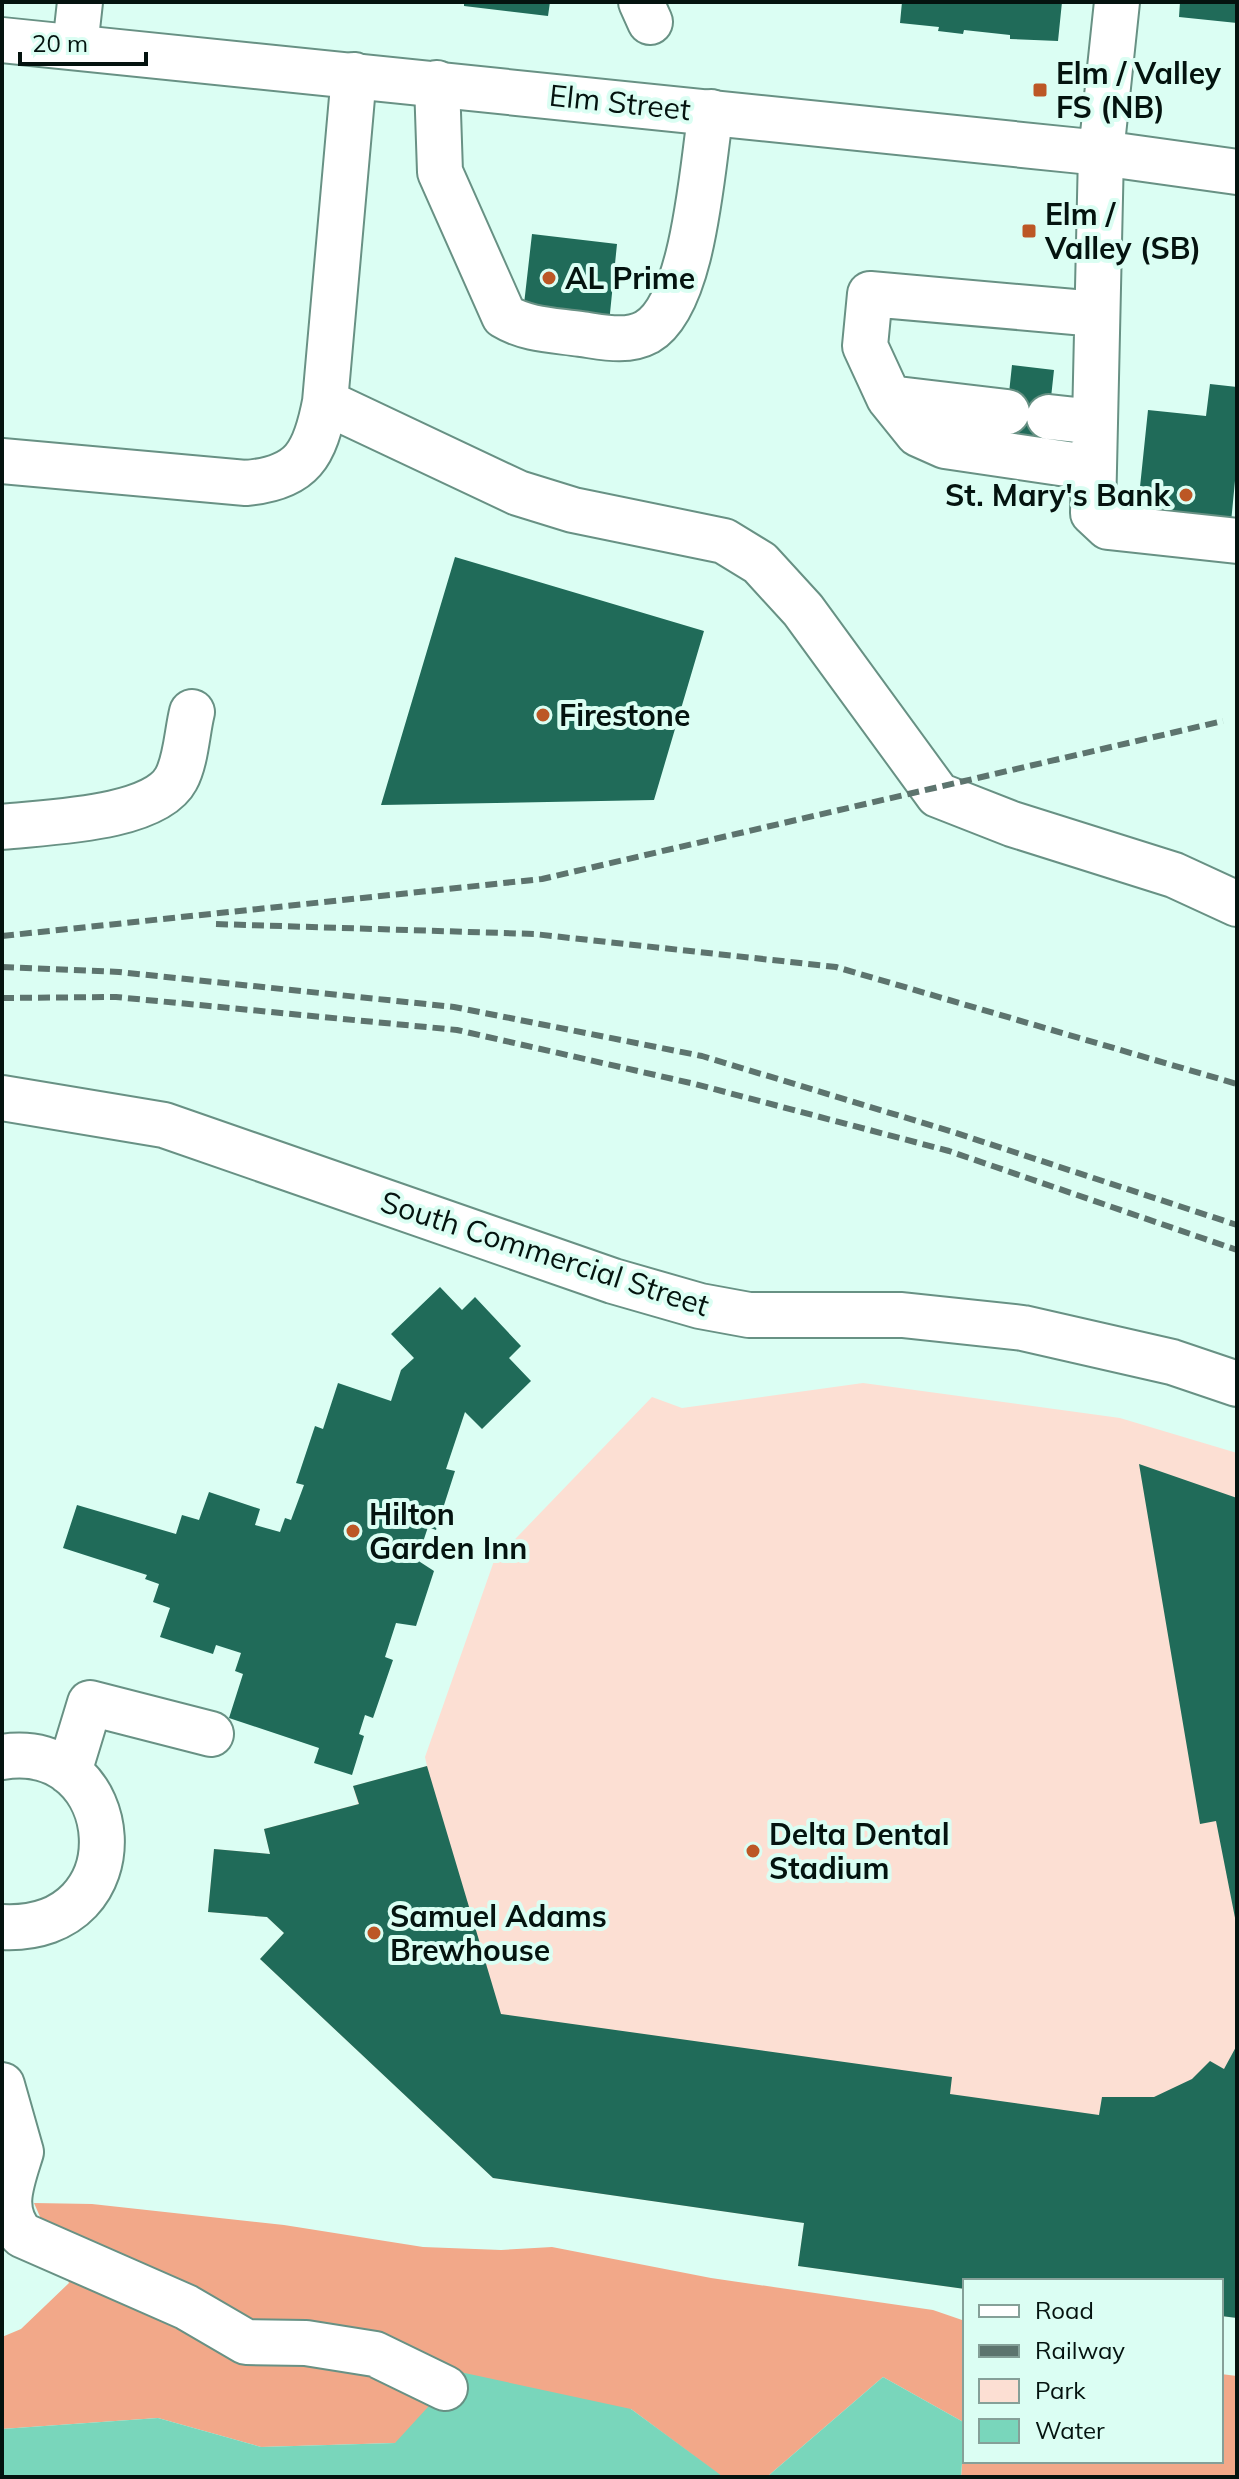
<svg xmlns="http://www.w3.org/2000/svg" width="1239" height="2479" font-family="Mulish,sans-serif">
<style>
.green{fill:#fcdfd3}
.forest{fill:#f2a889}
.water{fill:#79d6bb}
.building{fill:#206b59}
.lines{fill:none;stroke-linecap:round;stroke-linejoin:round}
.minor-casing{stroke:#689184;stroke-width:48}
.major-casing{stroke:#689184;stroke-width:48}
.minor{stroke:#fff;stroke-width:44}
.major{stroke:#fff;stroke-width:44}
.rail{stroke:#5d746e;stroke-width:6;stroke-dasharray:12 6;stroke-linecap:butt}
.poi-dot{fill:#bc5725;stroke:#dbfef3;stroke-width:3}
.labels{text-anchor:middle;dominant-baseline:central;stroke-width:8;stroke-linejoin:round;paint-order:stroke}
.poi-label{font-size:30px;font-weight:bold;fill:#04130f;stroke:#dbfef3;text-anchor:start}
.street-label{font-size:30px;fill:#04130f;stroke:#dbfef3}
</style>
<rect width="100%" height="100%" fill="#dbfef3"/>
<path class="green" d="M863 1383 1120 1418 1237 1453V2318L1221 2316V2281H965V2289L798 2266 804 2223 493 2178 260 1959 284 1933 267 1917 208 1912 214 1849 270 1854 264 1829 358 1804 353 1786 427 1766 425 1757 494 1561 652 1397 682 1408Z"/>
<path class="forest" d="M34 2203 92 2204 284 2225 423 2247 501 2250 552 2247 711 2278 933 2310 965 2321V2423L883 2377 768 2476H721L631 2409 395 2443 261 2447 158 2418 2 2429V2337L21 2329 69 2283Z
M1221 2374 1237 2376V2477H961L965 2432V2461H1221Z"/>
<path class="water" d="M460 2372 631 2409 722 2476H768L883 2377 965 2423 961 2477H2V2429L158 2418 261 2447 395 2443Z"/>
<path class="building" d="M464 2H550L548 16 464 6Z
M902 2H1062L1058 41 1010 39V35L964 30 963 34 938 31 939 27 900 23Z
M1180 2H1237V23L1179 17Z
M532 234 617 244 609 323 523 313Z
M1012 365 1054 370 1045 453 1003 449Z
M1210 384 1237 387V460L1230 533 1135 535 1148 410 1206 416Z
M455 557 704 631 654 800 381 805Z
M440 1287 462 1310 475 1297 521 1346 509 1358 531 1381 482 1429 465 1412 446 1469 455 1471 436 1530 428 1527 417 1560 434 1571 416 1626 396 1623 385 1657 393 1660 373 1718 365 1715 359 1734 364 1736 352 1775 314 1763 319 1748 229 1718 243 1674 235 1671 241 1653 216 1645 213 1654 160 1637 170 1608 153 1602 159 1584 145 1579 147 1575 63 1548 77 1505 176 1534 182 1515 199 1520 209 1492 260 1509 255 1525 280 1532 285 1518 291 1520 304 1485 296 1483 315 1426 323 1429 338 1383 391 1401 401 1370 414 1358 391 1334Z
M1139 1464 1237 1498V1928L1216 1821 1200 1824Z
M427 1766 501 2014 952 2077 950 2094 1099 2115 1102 2097H1154L1192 2079 1210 2061 1224 2069 1237 2045V2318L1221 2316V2281H965V2289L798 2266 804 2223 493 2178 260 1959 284 1933 267 1917 208 1912 214 1849 270 1854 264 1829 359 1804 353 1786Z"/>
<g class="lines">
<g class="minor-casing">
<path id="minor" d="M641 2 650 22
M75 47 80 2
M437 83 440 172 504 316C527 330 554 330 581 334 603 337 627 343 647 332 695 304 702 165 711 112
M1101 153 1093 513 1108 527 1237 541
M889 398 918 434 945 446 1094 468
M325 402 518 493 573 510 724 541 760 563 803 610 938 795 1012 824 1174 875 1237 904
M1007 412 889 398 865 346 870 294 1097 314
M1049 417 1095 422
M2 461 246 483C303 478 315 454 325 402L354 75
M2 827C45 822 154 820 176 779 186 761 187 732 192 712
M2 1098 164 1125 613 1281 700 1306 749 1315H902L1023 1328 1172 1362 1237 1384
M2 1757C126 1737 144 1934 2 1927
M69 1772 90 1703 211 1734
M2 2085 21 2152
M21 2152C11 2184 0 2210 22 2235L186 2307 246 2342 306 2343 375 2354 445 2388"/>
</g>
<g class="major-casing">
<path id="major" d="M2 40 1101 153 1237 172
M1101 153 1117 2"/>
</g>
<use href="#minor" class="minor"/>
<use href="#major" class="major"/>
<path class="rail" d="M216 924 534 934 836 967 1237 1084
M2 936 542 879 1223 721
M2 967 119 972 454 1007 702 1056 953 1132 1237 1225
M2 998 116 997 457 1030 695 1084 949 1151 1237 1250"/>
</g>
<g class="poi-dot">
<rect x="1032" y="82" width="16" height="16" rx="4"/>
<rect x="1021" y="223" width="16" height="16" rx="4"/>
<circle cx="549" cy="278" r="8"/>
<circle cx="1186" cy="495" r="8"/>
<circle cx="543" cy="715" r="8"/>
<circle cx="353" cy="1531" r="8"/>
<circle cx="753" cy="1851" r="8"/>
<circle cx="374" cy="1933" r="8"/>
</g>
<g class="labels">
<g class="poi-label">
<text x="1056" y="73">Elm / Valley<tspan x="1056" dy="34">FS (NB)</tspan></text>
<text x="1045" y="214">Elm /<tspan x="1045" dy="34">Valley (SB)</tspan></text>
<text x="565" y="278">AL Prime</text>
<text x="1170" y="495" text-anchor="end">St. Mary's Bank</text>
<text x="559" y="715">Firestone</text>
<text x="369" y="1514">Hilton<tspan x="369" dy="34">Garden Inn</tspan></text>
<text x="769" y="1834">Delta Dental<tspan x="769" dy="34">Stadium</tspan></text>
<text x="390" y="1916">Samuel Adams<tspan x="390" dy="34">Brewhouse</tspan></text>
</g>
<g class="street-label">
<text transform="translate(620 102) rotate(6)">Elm Street</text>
<text transform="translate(545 1253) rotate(18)">South Commercial Street</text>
</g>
</g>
<rect width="1239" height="2479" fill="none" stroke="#04130f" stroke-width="8"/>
<rect x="963" y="2279" width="260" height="184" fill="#dbfef3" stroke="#85a098" stroke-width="2"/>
<rect x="979" y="2305" width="40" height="12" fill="#ffffff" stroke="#85a098" stroke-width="2"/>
<text x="1035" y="2319" font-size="24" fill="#04130f">Road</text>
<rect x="979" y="2345" width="40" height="12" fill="#5d746e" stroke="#85a098" stroke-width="2"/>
<text x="1035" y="2359" font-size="24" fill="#04130f">Railway</text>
<rect x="979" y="2379" width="40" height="24" fill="#fcdfd3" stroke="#85a098" stroke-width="2"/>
<text x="1035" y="2399" font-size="24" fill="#04130f">Park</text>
<rect x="979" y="2419" width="40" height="24" fill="#79d6bb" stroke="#85a098" stroke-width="2"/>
<text x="1035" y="2439" font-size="24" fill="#04130f">Water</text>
<path d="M20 52v12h126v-12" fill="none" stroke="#04130f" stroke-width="4"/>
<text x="32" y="52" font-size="24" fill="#04130f" stroke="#dbfef3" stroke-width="6" paint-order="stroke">20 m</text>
</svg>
